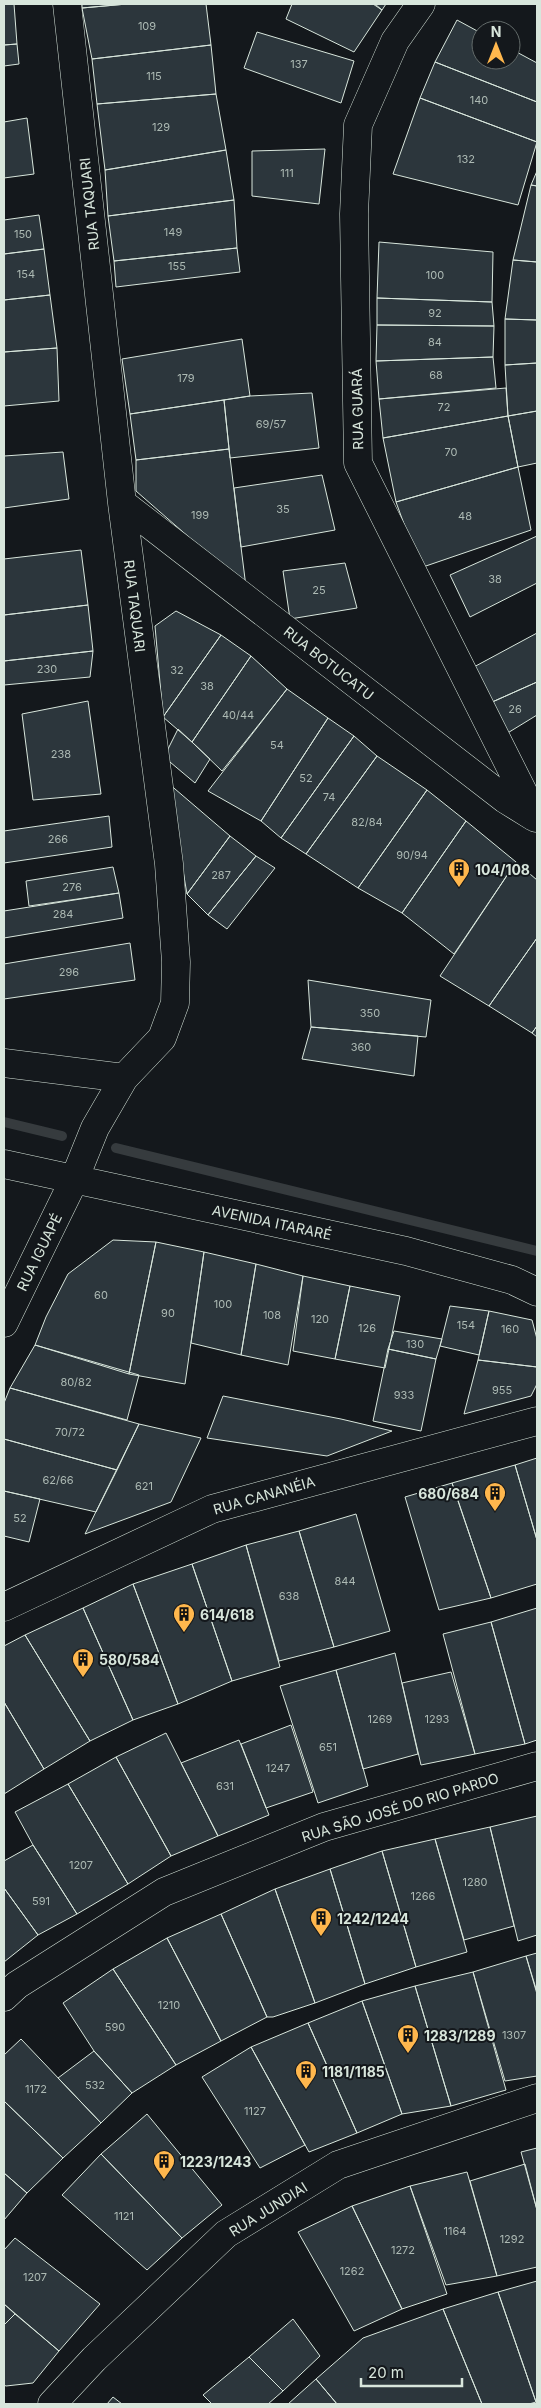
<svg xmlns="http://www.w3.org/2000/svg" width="541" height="2408" font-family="Inter,sans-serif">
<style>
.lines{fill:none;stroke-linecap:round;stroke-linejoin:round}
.stream{stroke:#363b3e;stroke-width:10}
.building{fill:#2c363c;stroke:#d8e6dc}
.minor-casing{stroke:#d8e6dc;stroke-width:29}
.minor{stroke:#14181c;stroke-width:28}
.labels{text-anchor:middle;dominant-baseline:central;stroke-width:4;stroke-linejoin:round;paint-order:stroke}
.number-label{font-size:11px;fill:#adbab4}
.street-label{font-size:14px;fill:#d8e6dc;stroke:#14181c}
.poi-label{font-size:14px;font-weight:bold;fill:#d8e6dc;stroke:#14181c;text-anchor:start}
</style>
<rect width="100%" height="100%" fill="#14181c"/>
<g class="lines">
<path class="stream" d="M4 1122 62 1136
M116 1148 537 1251"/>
</g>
<path class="building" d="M4 4H14L17 44 4 45Z
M82 4H127L82 8Z
M127 4H206L211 45 92 59 82 8Z
M292 4H373L382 10 354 52 286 19Z
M375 4H386L382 10Z
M457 20 481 33V60H511V49L537 63V102L435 62Z
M257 32 354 61 341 103 244 68Z
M17 44 19 64 4 66V45Z
M211 45 216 94 97 104 92 59Z
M435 62 537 102V142L420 98Z
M216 94 226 150 105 170 97 104Z
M420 98 537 142 518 205 393 174Z
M27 118 34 174 4 178V122Z
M325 149 319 204 252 196V151Z
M226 150 234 200 108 216 105 170Z
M537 171V186L531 185Z
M531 185 537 186V262L513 260Z
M234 200 237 248 114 261 108 216Z
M39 215 44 249 4 254V220Z
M379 242 493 252 492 302 377 298Z
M237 248 240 272 116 287 114 261Z
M44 249 50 295 4 300V254Z
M513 260 537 262V320L505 319Z
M50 295 57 348 4 352V300Z
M377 298 492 302 494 326 377 325Z
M505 319 537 320V363L505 365Z
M377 325 494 326 493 357 376 361Z
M242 339 250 396 130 414 122 359Z
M57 348 59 401 4 406V352Z
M493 357 496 388 379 399 376 361Z
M537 363V411L508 416 505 365Z
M506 388 508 416 383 438 379 399Z
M312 393 319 448 230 458 224 400 250 396Z
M224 400 229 449 136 460 130 414Z
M537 411V463L518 467 508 416Z
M508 416 518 467 396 502 383 438Z
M229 449 241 547 246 587 136 491V460Z
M63 452 69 499 4 508V456Z
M518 467 531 530 420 568 396 502Z
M322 475 335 530 241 547 234 488Z
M537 536V583L470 617 450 575Z
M81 550 88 605 4 615V559Z
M345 563 357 608 290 619 283 571Z
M88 605 93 651 4 661V615Z
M176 611 221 635 163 717 155 626Z
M537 633V682L490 703 472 668Z
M221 635 251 656 192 742 163 717Z
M93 651 90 677 4 685V661Z
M251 656 287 689 222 771 192 742Z
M537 682V715L506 734 490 703Z
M287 689 328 718 261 821 208 791Z
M88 701 101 794 33 800 22 714Z
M328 718 354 736 281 838 261 821Z
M178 729 210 759 195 783 164 757Z
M354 736 377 756 306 854 281 838Z
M377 756 427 790 358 888 306 854Z
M168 783 230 836 187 894Z
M427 790 466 821 402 913 358 888Z
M109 816 112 847 4 863V831Z
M466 821 516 862 454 954 402 913Z
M230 836 256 856 208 915 187 894Z
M256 856 275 868 227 929 208 915Z
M516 862 537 880V938L489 1006 440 976Z
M113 867 119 893 29 906 26 881Z
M119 893 123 918 4 938V911Z
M537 938V1026L532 1033 489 1006Z
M130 943 135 980 4 999V964Z
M308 980 431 1000 426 1037 311 1027Z
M537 1026V1037L532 1033Z
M311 1027 418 1036 414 1076 302 1059Z
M113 1240 156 1242 129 1374 35 1345 46 1317 68 1274Z
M156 1242 204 1252 185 1384 129 1374Z
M204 1252 256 1264 241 1355 191 1343Z
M256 1264 303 1276 288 1365 241 1355Z
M303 1276 350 1286 335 1359 293 1351Z
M350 1286 400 1296 385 1368 335 1359Z
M450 1306 489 1311 479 1355 440 1346Z
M489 1311 532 1320 537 1339V1367L478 1360Z
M394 1331 442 1339 436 1359 388 1349Z
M35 1345 139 1375 127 1420 10 1388Z
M388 1349 436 1359 421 1431 373 1421Z
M478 1360 537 1367V1384L531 1396 464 1414Z
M10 1388 139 1424 117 1470 4 1439V1403Z
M223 1396 341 1419 392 1431 327 1456 207 1438Z
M139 1424 201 1438 171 1502 85 1534Z
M4 1439 117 1470 96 1512 4 1491Z
M537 1458V1540L515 1465Z
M515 1465 537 1540V1584L491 1598 452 1483Z
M452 1483 491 1598 439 1610 405 1497Z
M4 1491 40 1499 29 1542 4 1536Z
M356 1514 390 1631 334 1647 299 1531Z
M299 1531 334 1647 279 1661 246 1545Z
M246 1545 280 1667 232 1681 192 1564Z
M192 1564 232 1681 178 1704 133 1584Z
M133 1584 178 1704 133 1720 83 1608Z
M83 1608 133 1720 90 1741 25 1635Z
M537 1608V1740L525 1744 491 1622Z
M491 1622 525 1744 475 1754 443 1634Z
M25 1635 90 1741 44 1769 4 1702V1646Z
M395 1653 418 1754 363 1769 336 1670Z
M336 1670 368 1786 318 1803 280 1686Z
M451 1672 475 1754 421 1765 402 1683Z
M4 1702 44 1769 4 1794Z
M291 1725 313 1792 266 1808 241 1744Z
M166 1733 218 1836 171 1856 116 1757Z
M239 1740 269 1815 218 1836 181 1763Z
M116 1757 171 1856 128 1884 68 1784Z
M68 1784 128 1884 77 1914 33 1845 15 1812Z
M537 1816V1935L518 1941 490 1827Z
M490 1827 514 1926 464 1940 435 1839Z
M435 1839 467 1952 416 1967 382 1851Z
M33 1845 77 1914 38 1935 4 1888V1861Z
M382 1851 416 1967 365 1984 330 1869Z
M330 1869 365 1984 315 2003 275 1889Z
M4 1888 38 1935 4 1962Z
M275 1889 315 2003 273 2017H267L221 1914Z
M221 1914 267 2017 221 2041 167 1938Z
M167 1938 221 2041 176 2065 113 1969Z
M537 1953V1992L526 1956Z
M526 1956 537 1994V2076L505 2081 473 1972Z
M113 1969 176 2065 132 2093 94 2051 63 2003Z
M473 1972 506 2090 451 2106 415 1986Z
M415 1986 451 2106 402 2114 362 2001Z
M362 2001 402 2114 357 2133 308 2023Z
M308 2023 357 2133 309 2152 251 2047Z
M21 2039 101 2123 63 2158 4 2101V2055Z
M251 2047 305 2145 260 2168 202 2077Z
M94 2051 132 2093 101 2123 58 2078Z
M4 2101 63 2158 27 2193 4 2173Z
M147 2114 222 2205 182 2238 101 2154Z
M537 2148V2210L521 2152Z
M101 2154 182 2238 147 2270 62 2195Z
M525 2164 537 2210V2267L497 2276 470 2181Z
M467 2172 497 2276 446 2285 410 2186Z
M4 2173 27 2193 4 2220Z
M410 2186 447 2294 402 2309 352 2206Z
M352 2206 402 2309 354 2331 298 2232Z
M15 2238 100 2304 59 2351 4 2304V2250Z
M537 2281V2402H536L498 2292Z
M498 2292 536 2402 529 2404H482L443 2309Z
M4 2304 15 2314 4 2325Z
M443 2309 482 2404H337L316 2379 363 2338Z
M15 2314 59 2351 33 2383 6 2386 4 2385V2325Z
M293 2319 320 2356 283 2391 249 2357Z
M249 2357 283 2391 268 2404H212L203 2395Z
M316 2379 337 2404H288Z
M113 2397 122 2404H107Z"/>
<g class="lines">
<g class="minor-casing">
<path id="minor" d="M421 4 395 41 358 125 354 214 358 463 536 818
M122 503 505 799 534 817
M4 1063 124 1078
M4 1164 406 1251 512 1280 537 1292
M4 1323 74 1180 95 1128 124 1078 162 1038 175 1003 176 962 169 864 122 503 67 4
M4 1607 212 1509 537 1421
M4 1997 17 1985 164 1892 324 1827 537 1766
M52 2404 94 2359 226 2234 338 2165 537 2098"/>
</g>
<use href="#minor" class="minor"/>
</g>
<defs>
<g id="building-pin" transform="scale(1.125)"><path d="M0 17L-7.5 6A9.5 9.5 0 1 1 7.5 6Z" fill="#ffb74d" stroke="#14181c"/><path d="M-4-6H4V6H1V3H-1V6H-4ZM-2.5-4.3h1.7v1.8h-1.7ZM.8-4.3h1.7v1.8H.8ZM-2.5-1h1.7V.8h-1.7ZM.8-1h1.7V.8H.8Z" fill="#111"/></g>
</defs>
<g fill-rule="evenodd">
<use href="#building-pin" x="459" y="869"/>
<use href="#building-pin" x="495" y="1493"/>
<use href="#building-pin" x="184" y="1614"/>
<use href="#building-pin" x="83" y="1659"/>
<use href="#building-pin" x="321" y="1918"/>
<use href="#building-pin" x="408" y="2035"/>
<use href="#building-pin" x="306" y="2071"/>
<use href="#building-pin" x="164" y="2161"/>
</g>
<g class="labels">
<g class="number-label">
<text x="147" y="26">109</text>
<text x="299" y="64">137</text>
<text x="154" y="76">115</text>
<text x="479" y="100">140</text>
<text x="161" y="127">129</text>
<text x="466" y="159">132</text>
<text x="287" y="173">111</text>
<text x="173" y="232">149</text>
<text x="23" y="234">150</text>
<text x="177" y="266">155</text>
<text x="26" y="274">154</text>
<text x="435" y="275">100</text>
<text x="435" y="313">92</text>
<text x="435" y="342">84</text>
<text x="436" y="375">68</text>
<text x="186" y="378">179</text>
<text x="444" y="407">72</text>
<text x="271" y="424">69/57</text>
<text x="451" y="452">70</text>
<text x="283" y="509">35</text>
<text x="200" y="515">199</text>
<text x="465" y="516">48</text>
<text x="495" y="579">38</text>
<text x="319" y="590">25</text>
<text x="47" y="669">230</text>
<text x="177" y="670">32</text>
<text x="207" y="686">38</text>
<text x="515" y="709">26</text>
<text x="238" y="715">40/44</text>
<text x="277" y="745">54</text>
<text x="61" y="754">238</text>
<text x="306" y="778">52</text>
<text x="329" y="797">74</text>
<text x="367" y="822">82/84</text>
<text x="58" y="839">266</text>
<text x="412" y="855">90/94</text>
<text x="221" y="875">287</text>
<text x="72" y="887">276</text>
<text x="63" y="914">284</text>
<text x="69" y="972">296</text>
<text x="370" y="1013">350</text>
<text x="361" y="1047">360</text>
<text x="101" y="1295">60</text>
<text x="223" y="1304">100</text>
<text x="168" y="1313">90</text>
<text x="272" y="1315">108</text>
<text x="320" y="1319">120</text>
<text x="466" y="1325">154</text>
<text x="367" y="1328">126</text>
<text x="510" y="1329">160</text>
<text x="415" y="1344">130</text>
<text x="76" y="1382">80/82</text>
<text x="502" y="1390">955</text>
<text x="404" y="1395">933</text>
<text x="70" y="1432">70/72</text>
<text x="58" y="1480">62/66</text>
<text x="144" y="1486">621</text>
<text x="20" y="1518">52</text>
<text x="345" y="1581">844</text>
<text x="289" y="1596">638</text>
<text x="380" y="1719">1269</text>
<text x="437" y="1719">1293</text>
<text x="328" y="1747">651</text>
<text x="278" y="1768">1247</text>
<text x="225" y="1786">631</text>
<text x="81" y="1865">1207</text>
<text x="475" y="1882">1280</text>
<text x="423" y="1896">1266</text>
<text x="41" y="1901">591</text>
<text x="169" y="2005">1210</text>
<text x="115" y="2027">590</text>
<text x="514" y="2035">1307</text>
<text x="95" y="2085">532</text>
<text x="36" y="2089">1172</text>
<text x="255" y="2111">1127</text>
<text x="124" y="2216">1121</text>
<text x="455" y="2231">1164</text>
<text x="512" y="2239">1292</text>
<text x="403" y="2250">1272</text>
<text x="352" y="2271">1262</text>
<text x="35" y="2277">1207</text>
</g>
<g class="street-label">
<text transform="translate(89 204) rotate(-96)">RUA TAQUARI</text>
<text transform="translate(357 409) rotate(-91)">RUA GUARÁ</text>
<text transform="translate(135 606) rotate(83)">RUA TAQUARI</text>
<text transform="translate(329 663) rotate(38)">RUA BOTUCATU</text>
<text transform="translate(272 1222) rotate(12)">AVENIDA ITARARÉ</text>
<text transform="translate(39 1252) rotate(-64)">RUA IGUAPÉ</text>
<text transform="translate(264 1495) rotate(-16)">RUA CANANÉIA</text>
<text transform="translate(400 1807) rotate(-17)">RUA SÃO JOSÉ DO RIO PARDO</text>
<text transform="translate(268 2209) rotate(-32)">RUA JUNDIAI</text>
</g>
<g class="poi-label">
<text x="475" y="869">104/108</text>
<text x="479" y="1493" text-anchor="end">680/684</text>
<text x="200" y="1614">614/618</text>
<text x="99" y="1659">580/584</text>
<text x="337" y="1918">1242/1244</text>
<text x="424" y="2035">1283/1289</text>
<text x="322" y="2071">1181/1185</text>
<text x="180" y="2161">1223/1243</text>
</g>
</g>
<rect width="541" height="2408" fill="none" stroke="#d8e6dc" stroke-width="10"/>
<g transform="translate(496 45)"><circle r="24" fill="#14181c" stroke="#626a69"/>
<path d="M0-4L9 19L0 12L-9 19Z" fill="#ffb74d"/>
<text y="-8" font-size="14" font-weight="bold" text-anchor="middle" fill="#d8e6dc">N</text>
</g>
<path d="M361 2378v8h101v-8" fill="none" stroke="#d8e6dc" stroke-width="2.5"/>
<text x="368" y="2378" font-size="15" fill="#d8e6dc" stroke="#14181c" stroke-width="4" paint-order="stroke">20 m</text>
</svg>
